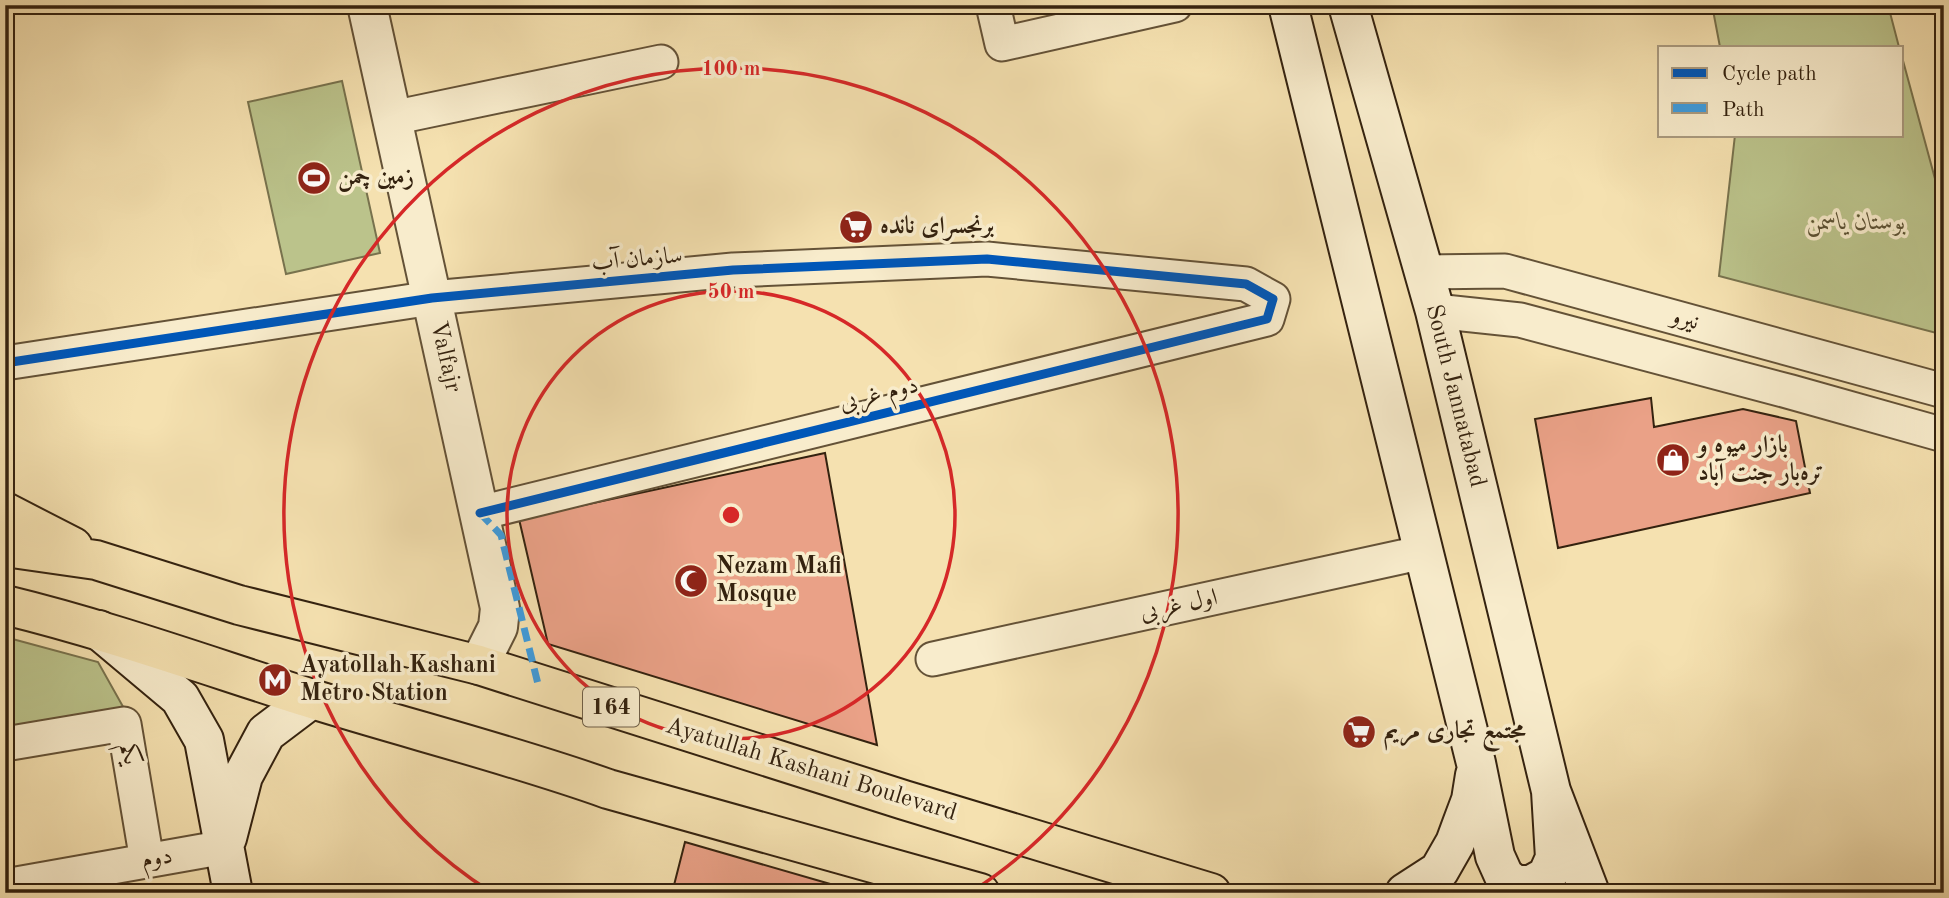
<svg xmlns="http://www.w3.org/2000/svg" width="1949" height="898" font-family="'Old Standard TT',Amiri,serif">
<style>
.green{fill:#bbc38b;stroke:#78724d;stroke-width:2}
.building{fill:#eaa187;stroke:#34220f;stroke-width:2}
.lines{fill:none;stroke-linecap:round;stroke-linejoin:round}
.minor-casing{stroke:#645237;stroke-width:37}
.tertiary-casing{stroke:#645237;stroke-width:42}
.secondary-casing{stroke:#34220f;stroke-width:42}
.primary-casing{stroke:#34220f;stroke-width:42}
.minor{stroke:#f8eccc;stroke-width:33}
.tertiary{stroke:#f8eccc;stroke-width:38}
.secondary{stroke:#f8eccc;stroke-width:38}
.primary{stroke:#f5e1b0;stroke-width:38}
.quiet{stroke:#3e9cde;stroke-width:7;stroke-dasharray:14 7;stroke-linecap:butt}
.cycleway-casing{stroke:#f8eccc;stroke-width:13}
.cycleway{stroke:#0057b8;stroke-width:9}
.ring{fill:none;stroke:#d62828;stroke-width:3.5}
.labels{text-anchor:middle;dominant-baseline:central;stroke-width:7;stroke-linejoin:round;paint-order:stroke}
.shield{fill:#f8eccc;stroke:#6f5f48;stroke-width:2}
.shield-label{font-size:23px;font-weight:bold;fill:#34220f}
.poi-label{font-size:24px;font-weight:bold;fill:#34220f;stroke:#f8eccc;text-anchor:start}
.park-label{font-size:24px;font-style:italic;fill:#5c5234;stroke:#f8eccc}
.street-label{font-size:24px;fill:#34220f;stroke:#f8eccc}
.centre{fill:#d62828;stroke:#f8eccc;stroke-width:3.5}
.ring-label{font-size:21px;text-anchor:middle;font-weight:bold;fill:#d62828;stroke:#f8eccc;stroke-width:7;stroke-linejoin:round;paint-order:stroke}
</style>
<rect width="100%" height="100%" fill="#f5e1b0"/>
<filter id="stains"><feTurbulence type="fractalNoise" baseFrequency=".00286" numOctaves="4"/><feColorMatrix values="0 0 0 0 .2 0 0 0 0 .09 0 0 0 0 .02 0 0 0 .5 -.17"/></filter>
<radialGradient id="worn" r=".72"><stop offset=".6" stop-color="#630" stop-opacity="0"/><stop offset="1" stop-color="#630" stop-opacity=".3"/></radialGradient>
<path class="green" d="M1712 5H1888L1899 47H1720Z
M1902 57 1944 212V335L1719 276 1735 135H1902Z
M342 81 380 253 286 274 248 102Z
M5 637 98 662 126 712 5 732Z"/>
<path class="building" d="M1651 398 1654 427 1743 409 1796 421 1810 493 1558 548 1535 419Z
M825 453 877 745 548 644 519 519Z
M685 842 844 888 850 893H672Z"/>
<g class="lines">
<g class="minor-casing">
<path id="minor" d="M993 5 1002 44 1175 5
M392 118 661 62
M1423 272 1505 271 1944 391
M1435 311 1520 320 1791 392 1944 435
M5 363 432 298 733 270 987 259 1246 284 1273 299 1267 319 480 513
M933 659 1424 552
M5 744 124 724 147 861
M5 886 225 847"/>
</g>
<g class="tertiary-casing">
<path id="tertiary" d="M367 5 500 608 498 627 479 665"/>
</g>
<g class="secondary-casing">
<path id="secondary" d="M1288 5 1476 763 1495 856 1504 876 1515 885H1531L1547 876 1555 858 1551 791
M1348 5 1435 311 1551 791 1590 893
M99 630 180 698 204 740 233 893
M227 838 243 776 266 733 311 699
M1405 893 1439 871 1455 843 1462 824 1471 800 1475 775"/>
</g>
<g class="primary-casing">
<path id="primary" d="M5 512 73 547
M5 547 96 560 239 605 479 665 904 800 1211 893
M5 605C108 630 208 666 309 698 408 729 510 754 608 789L980 893"/>
</g>
<use href="#minor" class="minor"/>
<use href="#tertiary" class="tertiary"/>
<use href="#secondary" class="secondary"/>
<use href="#primary" class="primary"/>
<path class="quiet" d="M480 513 501 535 538 684"/>
<g class="cycleway-casing">
<path id="cycleway" d="M5 363 432 298 733 270 987 259 1246 284 1273 299 1267 319 480 513"/>
</g>
<use href="#cycleway" class="cycleway"/>
</g>
<g class="ring">
<circle cx="731" cy="515" r="224"/>
<path d="M491 892A447 447 0 1 1 971 892"/>
</g>
<defs>
<g id="stadium-disc" transform="scale(1.75)"><circle r="9.5" fill="#8f2418" stroke="#f8eccc"/><path d="M0-5a6.5 5 0 1 0 0 10a6.5 5 0 1 0 0-10ZM-3.5-1.8h7v3.6h-7Z" fill="#fff"/></g>
<g id="supermarket-disc" transform="scale(1.75)"><circle r="9.5" fill="#8f2418" stroke="#f8eccc"/><path d="M-6-5.5h2.5l.6 2H6L4.5 2H-2.5L-4.4-4H-6ZM-1.5 3.2a1.3 1.3 0 1 0 .1 0ZM3 3.2a1.3 1.3 0 1 0 .1 0Z" fill="#fff"/></g>
<g id="shop-disc" transform="scale(1.75)"><circle r="9.5" fill="#8f2418" stroke="#f8eccc"/><path d="M-5-2.5h2.3a2.7 3.5 0 0 1 5.4 0H5L5.5 6h-11ZM-1.5-2.5h3a1.5 2.3 0 0 0-3 0Z" fill="#fff"/></g>
<g id="mosque-disc" transform="scale(1.75)"><circle r="9.5" fill="#8f2418" stroke="#f8eccc"/><path d="M3.5-4.9A6 6 0 1 0 3.5 4.9A5 5 0 1 1 3.5-4.9Z" fill="#fff"/></g>
<g id="metro-disc" transform="scale(1.75)"><circle r="9.5" fill="#8f2418" stroke="#f8eccc"/><path d="M-5.5 5V-5H-3L0 0L3-5H5.5V5H3V-.5L0 4L-3-.5V5Z" fill="#fff"/></g>
</defs>
<g fill-rule="evenodd">
<use href="#stadium-disc" x="314" y="178"/>
<use href="#supermarket-disc" x="856" y="227"/>
<use href="#shop-disc" x="1673" y="460"/>
<use href="#mosque-disc" x="691" y="581"/>
<use href="#metro-disc" x="275" y="680"/>
<use href="#supermarket-disc" x="1359" y="732"/>
</g>
<g class="labels">
<rect class="shield" x="583" y="687.5" width="56" height="39" rx="5"/>
<g class="shield-label">
<text x="611" y="707">164</text>
</g>
<g class="poi-label">
<text x="338" y="178">زمین چمن</text>
<text x="880" y="227">برنجسرای نانده</text>
<text x="1698" y="446">بازار میوه و<tspan x="1698" dy="28">تره‌بار جنت آباد</tspan></text>
<text x="716" y="567">Nezam Mafi<tspan x="716" dy="28">Mosque</tspan></text>
<text x="300" y="666">Ayatollah Kashani<tspan x="300" dy="28">Metro Station</tspan></text>
<text x="1384" y="732">مجتمع تجاری مریم</text>
</g>
<g class="park-label">
<text x="1856" y="223">بوستان یاسمن</text>
</g>
<g class="street-label">
<text transform="translate(637 260) rotate(-5)">سازمان آب</text>
<text transform="translate(1685 320) rotate(15)">نیرو</text>
<text transform="translate(445 357) rotate(77)">Valfajr</text>
<text transform="translate(879 395) rotate(-14)">دوم غربی</text>
<text transform="translate(1455 396) rotate(76)">South Jannatabad</text>
<text transform="translate(1179 606) rotate(-12)">اول غربی</text>
<text transform="translate(129 754) rotate(80)">یکم</text>
<text transform="translate(811 770) rotate(17)">Ayatullah Kashani Boulevard</text>
<text transform="translate(157 859) rotate(-10)">دوم</text>
</g>
</g>
<circle cx="731" cy="515" r="10" class="centre"/>
<g class="ring-label">
<text x="731" y="75">100 m</text>
<text x="731" y="298">50 m</text>
</g>
<rect width="1949" height="898" fill="none" stroke="#f5e1b0" stroke-width="28"/>
<rect x="7" y="7" width="1935" height="884" fill="none" stroke="#34220f" stroke-width="3.5"/>
<rect x="14" y="14" width="1921" height="870" fill="none" stroke="#34220f" stroke-width="2"/>
<rect x="1658" y="46" width="245" height="91" fill="#f8eccc" stroke="#aa9b80" stroke-width="2"/>
<rect x="1672" y="68" width="35" height="10" fill="#0057b8" stroke="#aa9b80" stroke-width="2"/>
<text x="1722" y="80" font-size="21" fill="#34220f">Cycle path</text>
<rect x="1672" y="103" width="35" height="10" fill="#3e9cde" stroke="#aa9b80" stroke-width="2"/>
<text x="1722" y="116" font-size="21" fill="#34220f">Path</text>
<rect width="100%" height="100%" filter="url(#stains)"/>
<rect width="100%" height="100%" fill="url(#worn)"/>
</svg>
